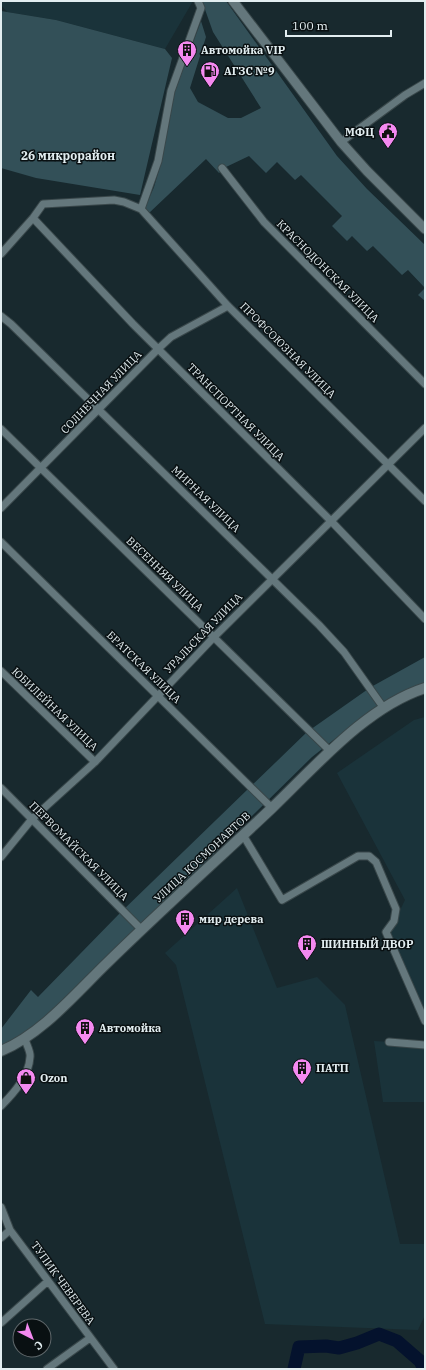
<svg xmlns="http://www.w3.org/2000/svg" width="426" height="1370" font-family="'IBM Plex Serif',serif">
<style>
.built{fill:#1a333a}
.green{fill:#335058}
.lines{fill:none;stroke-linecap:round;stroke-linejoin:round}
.river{stroke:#04122d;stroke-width:13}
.minor-casing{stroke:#39474a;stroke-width:9}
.tertiary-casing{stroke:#39474a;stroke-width:11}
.secondary-casing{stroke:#39474a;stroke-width:12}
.minor{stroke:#64777c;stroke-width:7}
.tertiary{stroke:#64777c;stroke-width:9}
.secondary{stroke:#64777c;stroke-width:10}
.labels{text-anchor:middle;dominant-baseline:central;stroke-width:3;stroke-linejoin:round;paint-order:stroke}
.poi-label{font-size:11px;font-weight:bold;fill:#e2edf0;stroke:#091012;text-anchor:start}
.street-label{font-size:11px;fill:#e2edf0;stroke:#091012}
.neighbourhood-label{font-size:12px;font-weight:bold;fill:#e2edf0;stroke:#091012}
</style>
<rect width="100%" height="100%" fill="#18292e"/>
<path class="built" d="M1 1H193L165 49 56 20 7 12 1 5Z
M425 717V1010L386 939 405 900 337 773 414 720Z
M237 888 277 988 317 977 345 1005 400 1244H425V1315L418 1330 265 1324 176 965 165 953Z
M374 1041 425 1044V1102H383Z"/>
<path class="green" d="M202 1H226L337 156 367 189 425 245V301L418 295 425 288 408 270 402 275 373 246 367 251 352 236 347 241 332 226 342 216 301 175 295 180 277 162 266 173 249 156 226 167 219 173 206 159 148 214 144 210 154 187 161 163 174 93 201 21 206 37 190 88 198 102 228 118H241L261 108 213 32Z
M1 11 56 20 165 49 172 58 140 195 36 178 1 168Z
M425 657V684L391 699 365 715 312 757 76 989 40 1022 20 1038 1 1046V1029L31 990 38 997 120 913 307 732 371 687Z"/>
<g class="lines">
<path class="river" d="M294 1369 299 1347 326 1346 339 1348 357 1343 379 1334 397 1341 420 1361 424 1369"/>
<g class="minor-casing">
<path id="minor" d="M341 142 405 95 425 83
M222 168 264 222 425 384
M141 209 228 306 425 501
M33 218 133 324 331 521 425 619
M1 254 33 218 43 204 114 200 124 202 141 209 158 161 171 91 201 8 198 1
M1 316 11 324 319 625 344 652 383 707
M1 429 330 751
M1 508 158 349 171 337 228 306
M1 542 272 808
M1 671 95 762
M1 788 141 929
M243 835 282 900 358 856H369L376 862 396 909 394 921 386 932 425 1021
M1 857 32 819 95 762 214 637 425 428
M389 1042 425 1045
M1 1106C14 1093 29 1076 30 1057 31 1052 26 1044 25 1039
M1 1207 10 1230 114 1369
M1 1238 10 1230
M1 1323 48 1281
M47 1369 90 1338"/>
</g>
<g class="tertiary-casing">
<path id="tertiary" d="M233 1 341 142 367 171 425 229"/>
</g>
<g class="secondary-casing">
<path id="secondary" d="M1 1051C42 1034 75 994 107 963 161 910 217 860 272 808 316 766 366 707 425 688"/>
</g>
<use href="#minor" class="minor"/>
<use href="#tertiary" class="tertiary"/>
<use href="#secondary" class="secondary"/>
</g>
<defs>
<g id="building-pin" transform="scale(1)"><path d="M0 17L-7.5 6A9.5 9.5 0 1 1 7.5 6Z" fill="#f489f0" stroke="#091012"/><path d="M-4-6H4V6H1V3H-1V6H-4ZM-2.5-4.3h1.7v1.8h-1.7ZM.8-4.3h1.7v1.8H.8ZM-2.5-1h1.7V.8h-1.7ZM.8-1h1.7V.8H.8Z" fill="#111"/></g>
<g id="fuel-pin" transform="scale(1)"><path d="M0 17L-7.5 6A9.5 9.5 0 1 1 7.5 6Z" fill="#f489f0" stroke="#091012"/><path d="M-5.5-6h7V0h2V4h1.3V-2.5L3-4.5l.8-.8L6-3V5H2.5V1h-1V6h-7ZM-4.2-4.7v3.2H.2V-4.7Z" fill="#111"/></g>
<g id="civic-pin" transform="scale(1)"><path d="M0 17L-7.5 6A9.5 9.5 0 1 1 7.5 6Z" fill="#f489f0" stroke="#091012"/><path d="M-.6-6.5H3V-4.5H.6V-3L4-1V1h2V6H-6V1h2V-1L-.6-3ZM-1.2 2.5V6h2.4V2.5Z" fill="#111"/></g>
<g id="shop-pin" transform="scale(1)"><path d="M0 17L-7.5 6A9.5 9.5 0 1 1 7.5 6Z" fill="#f489f0" stroke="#091012"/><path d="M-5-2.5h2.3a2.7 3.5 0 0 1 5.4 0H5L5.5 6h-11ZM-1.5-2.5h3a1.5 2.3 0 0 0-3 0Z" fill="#111"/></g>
</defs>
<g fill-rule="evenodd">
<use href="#building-pin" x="187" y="50"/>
<use href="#fuel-pin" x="210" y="71"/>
<use href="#civic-pin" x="388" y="132"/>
<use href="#building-pin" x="185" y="919"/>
<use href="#building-pin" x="307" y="944"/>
<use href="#building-pin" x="85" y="1028"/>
<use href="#building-pin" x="302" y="1068"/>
<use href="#shop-pin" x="26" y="1078"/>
</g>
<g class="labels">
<g class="poi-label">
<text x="201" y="50">Автомойка VIP</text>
<text x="224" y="71">АГЗС №9</text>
<text x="374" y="132" text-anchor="end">МФЦ</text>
<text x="199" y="919">мир дерева</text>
<text x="321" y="944">ШИННЫЙ ДВОР</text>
<text x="99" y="1028">Автомойка</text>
<text x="316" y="1068">ПАТП</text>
<text x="40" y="1078">Ozon</text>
</g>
<g class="street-label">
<text transform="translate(328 271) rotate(45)">КРАСНОДОНСКАЯ УЛИЦА</text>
<text transform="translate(288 350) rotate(45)">ПРОФСОЮЗНАЯ УЛИЦА</text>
<text transform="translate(101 392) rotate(-46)">СОЛНЕЧНАЯ УЛИЦА</text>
<text transform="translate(236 412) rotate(45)">ТРАНСПОРТНАЯ УЛИЦА</text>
<text transform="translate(206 499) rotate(44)">МИРНАЯ УЛИЦА</text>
<text transform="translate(165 574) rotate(44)">ВЕСЕННЯЯ УЛИЦА</text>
<text transform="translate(203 633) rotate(-46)">УРАЛЬСКАЯ УЛИЦА</text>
<text transform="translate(144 667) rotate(44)">БРАТСКАЯ УЛИЦА</text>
<text transform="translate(55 709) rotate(44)">ЮБИЛЕЙНАЯ УЛИЦА</text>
<text transform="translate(79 851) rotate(45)">ПЕРВОМАЙСКАЯ УЛИЦА</text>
<text transform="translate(202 857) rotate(-43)">УЛИЦА КОСМОНАВТОВ</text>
<text transform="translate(63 1283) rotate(54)">ТУПИК ЧЕВЕРЕВА</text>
</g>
<g class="neighbourhood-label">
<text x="68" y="155">26 микрорайон</text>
</g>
</g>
<rect width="426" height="1370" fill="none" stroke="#e2edf0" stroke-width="4"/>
<g transform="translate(32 1338) rotate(138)"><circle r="19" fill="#091012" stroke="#60686b"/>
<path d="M0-3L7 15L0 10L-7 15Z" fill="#f489f0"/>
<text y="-6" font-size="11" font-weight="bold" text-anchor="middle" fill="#e2edf0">С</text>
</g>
<path d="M286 30v6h105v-6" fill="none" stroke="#e2edf0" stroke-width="2"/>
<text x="292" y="30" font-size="12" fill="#e2edf0" stroke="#091012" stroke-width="3" paint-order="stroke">100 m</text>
</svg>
